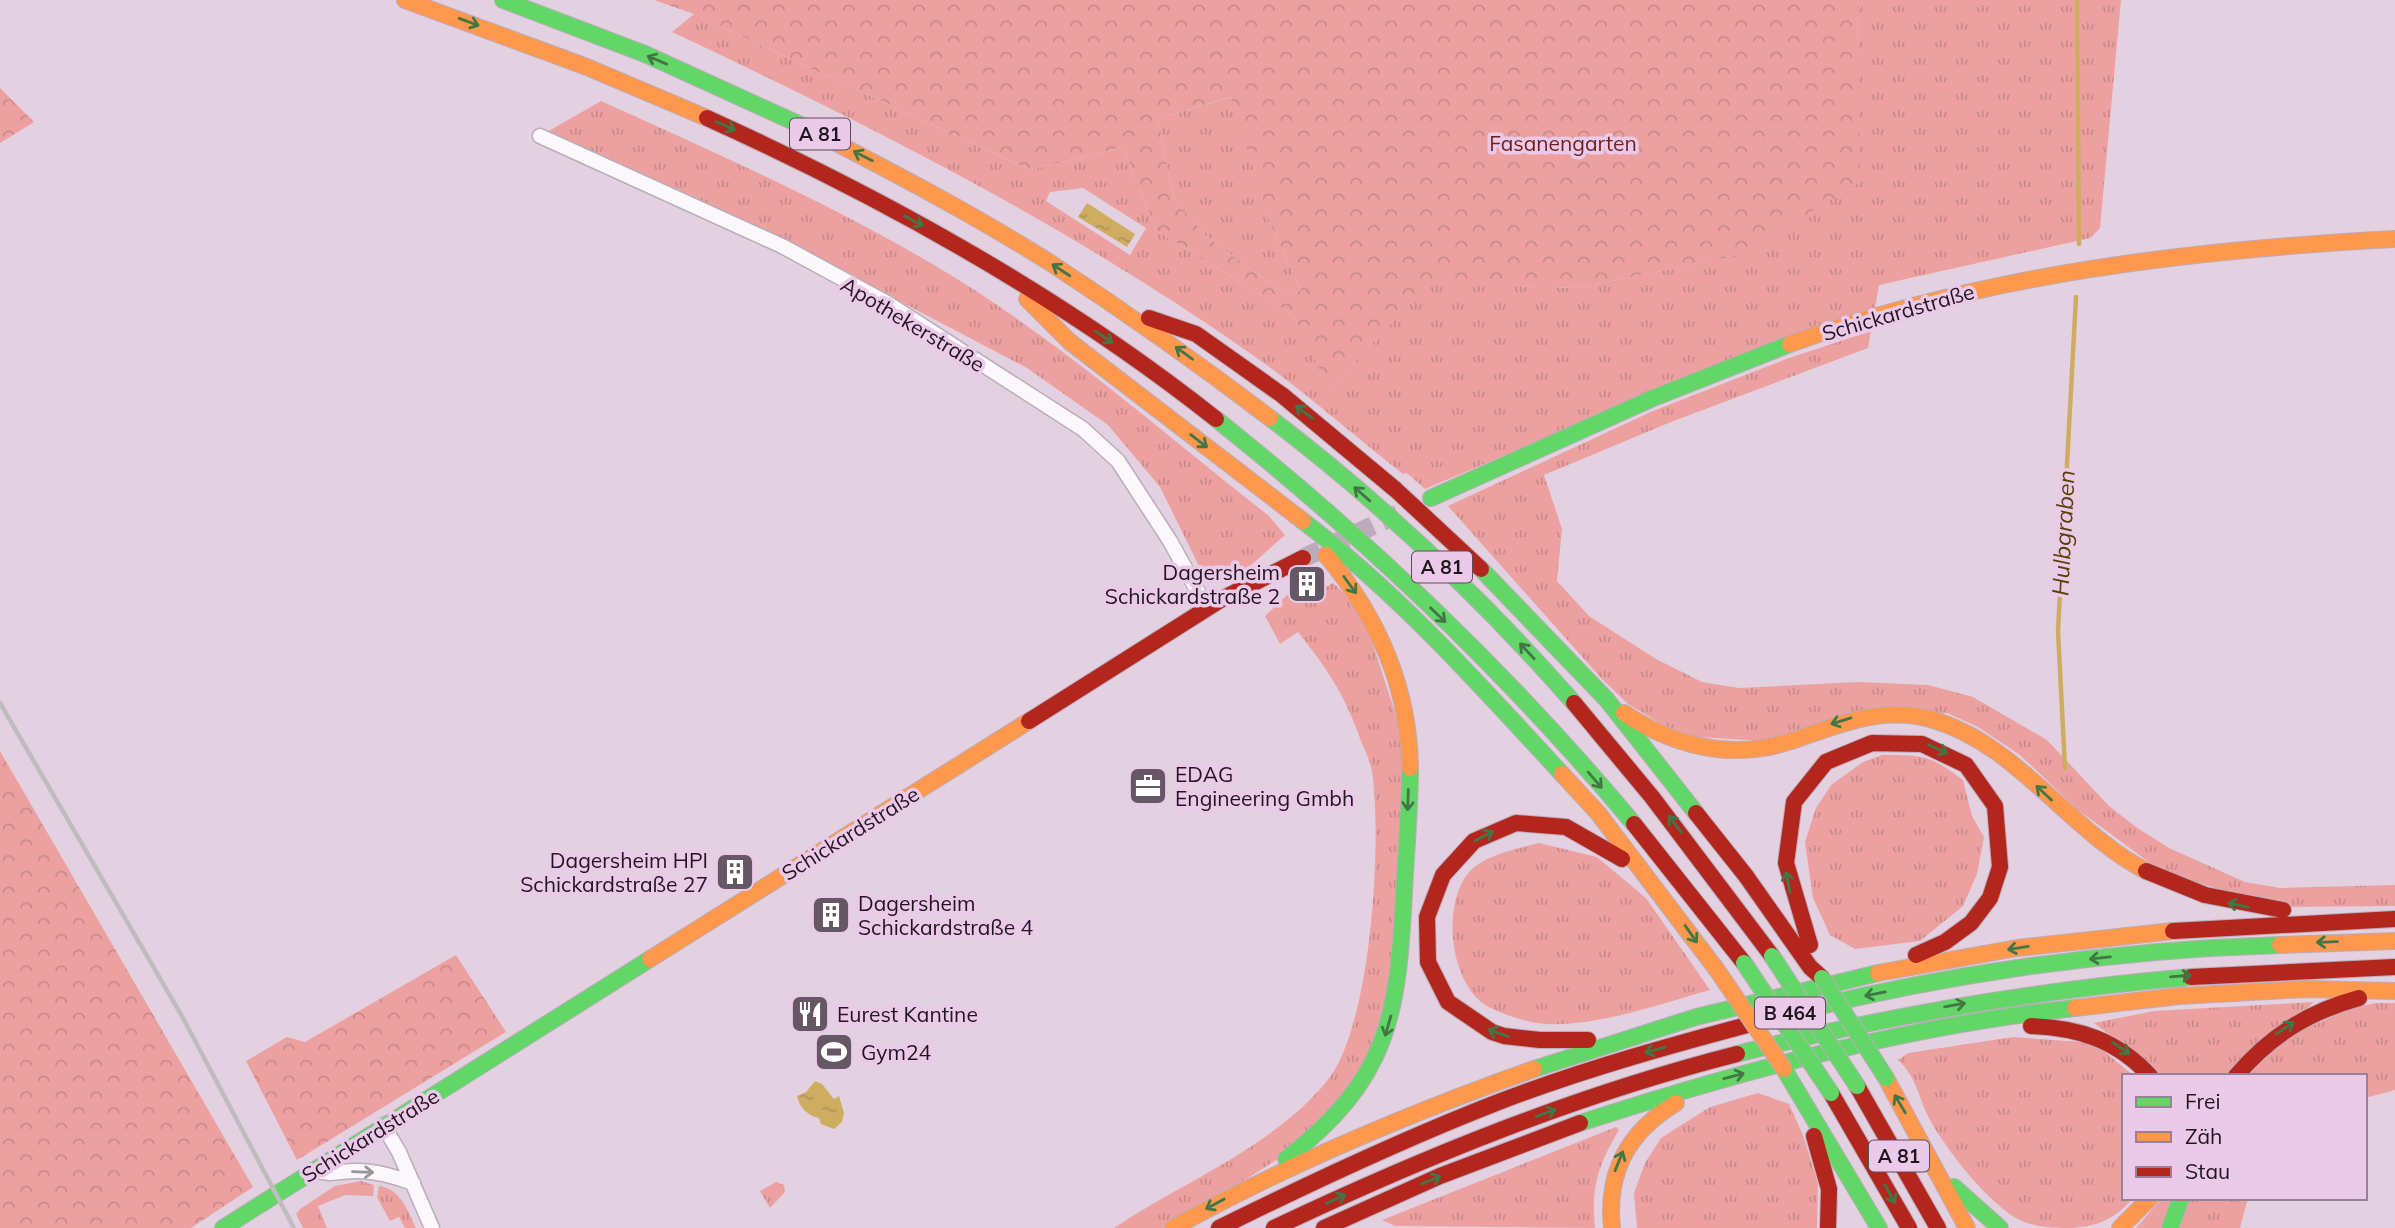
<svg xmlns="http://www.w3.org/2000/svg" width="2395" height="1228" font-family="Mulish,sans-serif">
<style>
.grass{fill:url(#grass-tufts);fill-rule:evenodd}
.forest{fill:url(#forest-crowns);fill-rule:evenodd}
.water{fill:url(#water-ripples)}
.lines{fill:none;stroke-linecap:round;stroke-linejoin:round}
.stream{stroke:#cead61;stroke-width:4.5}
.secondary-tunnel{stroke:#bcabbb;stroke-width:19;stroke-dasharray:19 10;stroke-linecap:butt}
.street-casing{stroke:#bbadba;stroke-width:17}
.fast-casing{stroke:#bbadba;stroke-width:18}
.slow-casing{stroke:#bbadba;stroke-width:18}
.jam-casing{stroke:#bbadba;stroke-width:18}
.street{stroke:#fbf8fb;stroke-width:14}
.fast{stroke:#63d668;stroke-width:16}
.slow{stroke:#ff974d;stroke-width:16}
.jam{stroke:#b3261e;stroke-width:16}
.rail{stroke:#c0bbbf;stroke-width:4.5}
.fast-bridge-casing{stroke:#bbadba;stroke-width:18;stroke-linecap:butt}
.slow-bridge-casing{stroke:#bbadba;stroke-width:18;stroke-linecap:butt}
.fast-bridge{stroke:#63d668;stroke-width:16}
.slow-bridge{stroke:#ff974d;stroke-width:16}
.oneway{stroke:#427644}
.oneway2{stroke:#999298}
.labels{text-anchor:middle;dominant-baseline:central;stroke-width:7;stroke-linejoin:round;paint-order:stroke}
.shield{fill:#ebc9e8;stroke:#5e4b5c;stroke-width:2}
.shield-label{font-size:19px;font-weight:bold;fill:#211520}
.park-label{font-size:21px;fill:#721f18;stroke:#ebc9e8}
.street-label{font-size:21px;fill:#211520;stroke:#ebc9e8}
.poi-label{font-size:21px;fill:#211520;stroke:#ebc9e8;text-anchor:start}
.water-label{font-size:23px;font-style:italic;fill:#574303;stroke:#ebc9e8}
</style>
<defs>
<pattern id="grass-tufts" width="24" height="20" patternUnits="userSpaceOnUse" patternTransform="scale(1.75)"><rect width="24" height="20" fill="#eca1a0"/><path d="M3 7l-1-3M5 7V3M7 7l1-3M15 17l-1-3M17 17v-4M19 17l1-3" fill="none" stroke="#ca8a8a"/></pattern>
<pattern id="forest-crowns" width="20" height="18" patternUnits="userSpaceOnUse" patternTransform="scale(1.75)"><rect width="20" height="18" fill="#eca1a0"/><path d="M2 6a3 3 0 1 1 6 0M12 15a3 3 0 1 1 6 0" fill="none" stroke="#ca8a8a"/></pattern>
<pattern id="water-ripples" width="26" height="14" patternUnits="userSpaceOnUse" patternTransform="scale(1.75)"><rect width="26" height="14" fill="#cead61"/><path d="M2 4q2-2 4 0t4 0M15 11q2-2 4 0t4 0" fill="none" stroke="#b19454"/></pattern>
</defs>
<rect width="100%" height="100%" fill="#e3d1e2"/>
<path class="grass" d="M1857 0H2121L2100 228 2090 238 1879 285 1875 308 1701 372 1425 489 1407 473 1403 474C1353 435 1305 392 1254 356 1071 227 874 127 672 32L694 14 1030 170 1123 147 1156 230 1293 315 1330 389 1428 283 1578 288 1742 254 1859 182ZM1083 188 1146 228 1130 255 1046 201 1050 192Z
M1232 97 1270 223 1301 290 1289 297 1207 237 1174 199 1157 119Z
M601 101C714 152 827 202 934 265 1055 336 1159 430 1269 516L1285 535 1240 575 1217 576 1198 564 1160 487 1108 425 1027 368 846 273 547 132Z
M1871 331 1868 348 1671 422 1544 475 1562 529 1557 581 1589 616 1656 659 1702 682 1739 688 1858 682 1928 685 1973 697 2047 740 2109 806 2136 827 2169 848 2245 882 2280 888 2395 885V906L2278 907 2162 872 2077 809 2020 755 1978 727 1947 713 1763 741 1681 736 1628 704 1601 678 1448 506 1653 411 1789 358Z
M1312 572 1326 587 1333 583 1361 608 1405 743 1395 964 1368 1063 1298 1146 1248 1178 1163 1228H1114C1184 1181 1272 1148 1327 1081 1372 1026 1382 841 1372 771 1370 761 1365 750 1361 741 1345 695 1328 670 1298 632L1280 644 1265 616Z
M1882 755C1923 755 1930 755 1963 780L1972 816 1984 837 1977 874 1963 906 1920 941 1855 949 1830 935 1813 898 1805 842 1816 808 1831 785 1863 762Z
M1539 843 1597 857 1646 898 1710 990C1661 1004 1576 1034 1527 1021 1515 1018 1498 1012 1487 1006 1449 983 1441 903 1470 871 1485 855 1519 848 1539 843Z
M2314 1002 2229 1076H2162L2094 1023 2154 1011Z
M2376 1003H2395V1090L2365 1098V1076H2247L2287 1037 2351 1008Z
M2013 1037 2082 1042 2104 1051 2134 1076H2124V1198H2133C2115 1220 2094 1228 2067 1228 2052 1228 2033 1227 2020 1220 1989 1205 1943 1146 1928 1116 1918 1096 1916 1076 1898 1060L1908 1053Z
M1758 1093 1789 1104 1803 1135 1818 1183 1817 1228H1637L1634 1193 1645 1163 1661 1138 1710 1107Z
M1616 1127 1619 1130C1598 1165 1591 1187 1595 1228L1395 1226 1382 1220Z
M361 1181 374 1185 373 1196 345 1195 318 1206 327 1228H303L296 1214 300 1209 335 1186Z
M776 1182 784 1185 785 1192 770 1208 760 1191Z
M379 1186C400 1188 408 1211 416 1228H405L399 1217 390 1221 377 1197Z
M2162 1198H2174L2162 1228H2136Z
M2190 1198H2248L2240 1228H2179Z"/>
<path class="forest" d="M654 0H1857L1860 182 1743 254 1578 288 1428 284 1329 390 1293 315 1156 230 1123 147 1030 170 694 14ZM1231 97 1270 223 1301 290 1289 297 1207 237 1174 199 1157 119Z
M0 88 34 122 0 143Z
M0 751 253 1187 191 1228H0Z
M456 955 506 1032 297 1160 246 1061 287 1037 305 1042Z"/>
<path class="water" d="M1087 203 1135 234 1127 247 1078 217Z
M815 1081 822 1084 834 1099 839 1096 844 1113 842 1122 834 1129 821 1124 819 1118C808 1116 799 1107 797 1096L806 1092Z"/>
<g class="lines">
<path class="stream" d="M2077 0 2079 244
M2065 768 2058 631 2076 297"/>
<path class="secondary-tunnel" d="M1303 558 1398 514"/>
<g class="street-casing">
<path id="street" d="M540 136 782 246 887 303 1083 429 1118 461 1170 541 1207 608
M383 1125 399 1152 432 1228
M313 1170C336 1176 336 1171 357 1171 377 1171 395 1177 413 1183"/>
</g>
<g class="fast-casing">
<path id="fast" d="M503 0 645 54 805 127
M1270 418C1380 502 1483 599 1574 703
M1216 419C1368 540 1509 674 1634 824
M1431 498 1651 399 1790 344
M1303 521C1399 594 1481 686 1562 774
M1481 569 1607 700 1696 813
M1766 1020C1930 975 2111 950 2280 945
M1737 1054C1887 1015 2038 990 2191 977
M1534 1069 1696 1017 1878 973
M1784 1069 1879 1228
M1580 1123C1741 1071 1906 1026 2075 1008
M1286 1159C1389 1079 1398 1016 1404 892 1406 851 1410 810 1410 768
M1954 1187 2000 1228
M223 1228 650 959
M2170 1228 2181 1198"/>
</g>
<g class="slow-casing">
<path id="slow" d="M405 0 587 67 707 118
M805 127C889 170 973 214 1052 264 1127 313 1199 364 1270 418
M1027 299 1070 342 1303 521
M1790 344C1986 274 2189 250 2395 239
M1326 555C1378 617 1409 687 1410 768
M1624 713C1672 745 1728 760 1785 743 1835 727 1877 705 1930 719 2017 743 2068 830 2146 871
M1562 774 1598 813 1717 970
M2280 945 2395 941
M650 959 1029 721
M1878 973 2017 948 2173 931
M2075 1008 2179 996 2306 989 2395 991
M1886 1078 1967 1228
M1173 1228C1288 1164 1410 1113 1534 1069
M1612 1228C1606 1172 1628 1132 1676 1103
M2120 1228 2150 1198"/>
</g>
<g class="jam-casing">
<path id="jam" d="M707 118C886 199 1061 296 1216 419
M1149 318 1196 334 1282 395 1396 490 1481 569
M1574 703 1652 797 1772 956
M1029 721 1222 599 1303 558
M1696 813 1746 876 1810 967 1822 978
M1634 824 1744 963
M2146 871 2205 895 2283 910
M2173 931 2395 919
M1810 945 1786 863 1794 802 1826 762 1872 743 1922 744 1966 765 1995 806 2000 867 1990 898 1971 923 1945 942 1916 955
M2191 977 2395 967
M2031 1026C2079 1028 2117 1040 2150 1076
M1588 1040H1540L1504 1036 1492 1032 1448 1002 1428 962 1427 917 1443 875 1474 841 1516 823 1566 827 1622 859
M2236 1076C2270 1036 2308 1012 2359 998
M1857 1086 1938 1228
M1831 1093 1909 1228
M1814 1136 1829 1189 1828 1228
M1219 1228C1310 1183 1401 1140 1496 1103 1584 1069 1675 1044 1766 1020
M1274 1228C1424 1157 1576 1095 1737 1054
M1324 1228 1440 1176 1580 1123"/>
</g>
<use href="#street" class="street"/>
<use href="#fast" class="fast"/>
<use href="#slow" class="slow"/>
<use href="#jam" class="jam"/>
<path class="rail" d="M0 703 183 1018 294 1228"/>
<g class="fast-bridge-casing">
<path id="fast-bridge" d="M1772 956 1857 1086
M1744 963 1831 1093
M1822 978 1886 1078"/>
</g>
<g class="slow-bridge-casing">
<path id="slow-bridge" d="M1717 970 1784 1069"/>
</g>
<use href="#fast-bridge" class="fast-bridge"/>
<use href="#slow-bridge" class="slow-bridge"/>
</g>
<defs><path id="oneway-shaft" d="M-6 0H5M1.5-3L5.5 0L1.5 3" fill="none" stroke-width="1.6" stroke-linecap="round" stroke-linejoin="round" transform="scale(1.75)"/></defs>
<g class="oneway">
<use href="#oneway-shaft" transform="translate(469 22) rotate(20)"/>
<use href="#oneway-shaft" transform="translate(657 60) rotate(-157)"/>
<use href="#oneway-shaft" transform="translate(726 126) rotate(24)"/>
<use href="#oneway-shaft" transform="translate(863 156) rotate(-153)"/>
<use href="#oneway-shaft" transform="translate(914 221) rotate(29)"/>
<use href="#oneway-shaft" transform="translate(1061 270) rotate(-147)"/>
<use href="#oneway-shaft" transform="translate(1104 337) rotate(34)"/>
<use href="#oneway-shaft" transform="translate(1184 353) rotate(-144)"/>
<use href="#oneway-shaft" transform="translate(1304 412) rotate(-142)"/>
<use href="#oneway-shaft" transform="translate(1199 441) rotate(38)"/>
<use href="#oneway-shaft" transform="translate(1362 494) rotate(-139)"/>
<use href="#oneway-shaft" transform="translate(1350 585) rotate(54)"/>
<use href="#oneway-shaft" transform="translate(1438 615) rotate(44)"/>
<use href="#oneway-shaft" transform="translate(1527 651) rotate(-133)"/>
<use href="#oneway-shaft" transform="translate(1841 721) rotate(163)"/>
<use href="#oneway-shaft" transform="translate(1938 749) rotate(24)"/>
<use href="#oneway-shaft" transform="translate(1595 780) rotate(49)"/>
<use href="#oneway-shaft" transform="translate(2044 793) rotate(-137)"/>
<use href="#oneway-shaft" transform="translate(1408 800) rotate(92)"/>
<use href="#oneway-shaft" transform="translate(1675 824) rotate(-128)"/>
<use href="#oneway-shaft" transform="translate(1484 836) rotate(-28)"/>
<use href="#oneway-shaft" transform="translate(1788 882) rotate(-101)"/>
<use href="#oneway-shaft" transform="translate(2238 905) rotate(-169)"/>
<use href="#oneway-shaft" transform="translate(1691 934) rotate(55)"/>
<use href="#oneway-shaft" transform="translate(2327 942) rotate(178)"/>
<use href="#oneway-shaft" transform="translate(2018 948) rotate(171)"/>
<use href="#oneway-shaft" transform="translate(2100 958) rotate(174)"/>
<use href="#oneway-shaft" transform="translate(2181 976) rotate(-5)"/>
<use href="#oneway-shaft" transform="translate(1875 994) rotate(169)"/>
<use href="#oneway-shaft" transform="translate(1955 1005) rotate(-10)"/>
<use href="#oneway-shaft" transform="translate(1388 1026) rotate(106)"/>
<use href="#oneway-shaft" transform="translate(2285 1028) rotate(-34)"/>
<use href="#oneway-shaft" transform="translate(1498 1033) rotate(-161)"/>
<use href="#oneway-shaft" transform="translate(2121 1048) rotate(34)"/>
<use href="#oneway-shaft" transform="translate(1655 1050) rotate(164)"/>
<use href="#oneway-shaft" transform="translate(1734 1076) rotate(-15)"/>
<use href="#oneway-shaft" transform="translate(1900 1104) rotate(-121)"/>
<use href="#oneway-shaft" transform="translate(1546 1113) rotate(-20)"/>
<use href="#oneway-shaft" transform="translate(1619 1161) rotate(-68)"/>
<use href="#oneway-shaft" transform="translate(1431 1180) rotate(-22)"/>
<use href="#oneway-shaft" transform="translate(1890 1194) rotate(62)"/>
<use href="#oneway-shaft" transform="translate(1336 1199) rotate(-25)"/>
<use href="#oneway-shaft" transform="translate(1215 1204) rotate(151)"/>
</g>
<use class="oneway2" href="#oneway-shaft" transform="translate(363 1172) rotate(2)"/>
<defs>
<g id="building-square" transform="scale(2.0125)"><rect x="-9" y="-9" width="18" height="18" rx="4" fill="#655764" stroke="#ebc9e8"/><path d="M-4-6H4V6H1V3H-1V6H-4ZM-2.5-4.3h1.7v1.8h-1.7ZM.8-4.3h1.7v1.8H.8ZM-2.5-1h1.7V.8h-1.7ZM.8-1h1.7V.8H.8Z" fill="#fff"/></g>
<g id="office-square" transform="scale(2.0125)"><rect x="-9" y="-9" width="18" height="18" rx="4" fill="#655764" stroke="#ebc9e8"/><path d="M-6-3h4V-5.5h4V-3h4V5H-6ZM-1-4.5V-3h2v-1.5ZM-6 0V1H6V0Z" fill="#fff"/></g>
<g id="restaurant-square" transform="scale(2.0125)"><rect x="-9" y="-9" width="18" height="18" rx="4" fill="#655764" stroke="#ebc9e8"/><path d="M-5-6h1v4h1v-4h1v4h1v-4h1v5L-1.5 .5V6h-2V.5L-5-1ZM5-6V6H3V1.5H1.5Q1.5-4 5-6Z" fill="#fff"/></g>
<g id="stadium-square" transform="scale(2.0125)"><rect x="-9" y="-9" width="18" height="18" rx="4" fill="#655764" stroke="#ebc9e8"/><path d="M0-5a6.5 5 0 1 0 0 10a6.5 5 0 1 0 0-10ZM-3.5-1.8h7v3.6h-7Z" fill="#fff"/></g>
</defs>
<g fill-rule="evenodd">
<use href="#building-square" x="1307" y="584"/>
<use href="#office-square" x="1148" y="786"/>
<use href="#building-square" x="735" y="872"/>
<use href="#building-square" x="831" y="915"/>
<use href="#restaurant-square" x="810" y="1014"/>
<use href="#stadium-square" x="834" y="1052"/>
</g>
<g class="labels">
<g class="shield">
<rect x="790" y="118.5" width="60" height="31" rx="5"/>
<rect x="1412" y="551.5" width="60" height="31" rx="5"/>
<rect x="1755" y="997.5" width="70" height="31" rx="5"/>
<rect x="1869" y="1140.5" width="60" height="31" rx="5"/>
</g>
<g class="shield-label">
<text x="820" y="134">A 81</text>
<text x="1442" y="567">A 81</text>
<text x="1790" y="1013">B 464</text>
<text x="1899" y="1156">A 81</text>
</g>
<g class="park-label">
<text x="1563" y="143">Fasanengarten</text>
</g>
<g class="street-label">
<text transform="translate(1898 312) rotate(-16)">Schickardstraße</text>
<text transform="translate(913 324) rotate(31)">Apothekerstraße</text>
<text transform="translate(850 833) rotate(-32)">Schickardstraße</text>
<text transform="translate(370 1135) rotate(-32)">Schickardstraße</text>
</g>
<g class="poi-label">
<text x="1280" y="572" text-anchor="end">Dagersheim<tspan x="1280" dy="24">Schickardstraße 2</tspan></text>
<text x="1175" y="774">EDAG<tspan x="1175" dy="24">Engineering Gmbh</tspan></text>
<text x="708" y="860" text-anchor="end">Dagersheim HPI<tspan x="708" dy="24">Schickardstraße 27</tspan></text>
<text x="858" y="903">Dagersheim<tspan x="858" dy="24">Schickardstraße 4</tspan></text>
<text x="837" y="1014">Eurest Kantine</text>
<text x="861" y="1052">Gym24</text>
</g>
<g class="water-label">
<text transform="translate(2063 533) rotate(-87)">Hulbgraben</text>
</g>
</g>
<rect x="2122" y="1074" width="245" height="126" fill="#ebc9e8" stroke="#9a8198" stroke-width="2"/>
<rect x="2136" y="1097" width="35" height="10" fill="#63d668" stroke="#9a8198" stroke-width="2"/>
<text x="2185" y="1109" font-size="21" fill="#211520">Frei</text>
<rect x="2136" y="1132" width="35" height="10" fill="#ff974d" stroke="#9a8198" stroke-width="2"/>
<text x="2185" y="1144" font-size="21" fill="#211520">Zäh</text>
<rect x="2136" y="1167" width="35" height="10" fill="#b3261e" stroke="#9a8198" stroke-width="2"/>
<text x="2185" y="1179" font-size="21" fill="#211520">Stau</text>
</svg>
